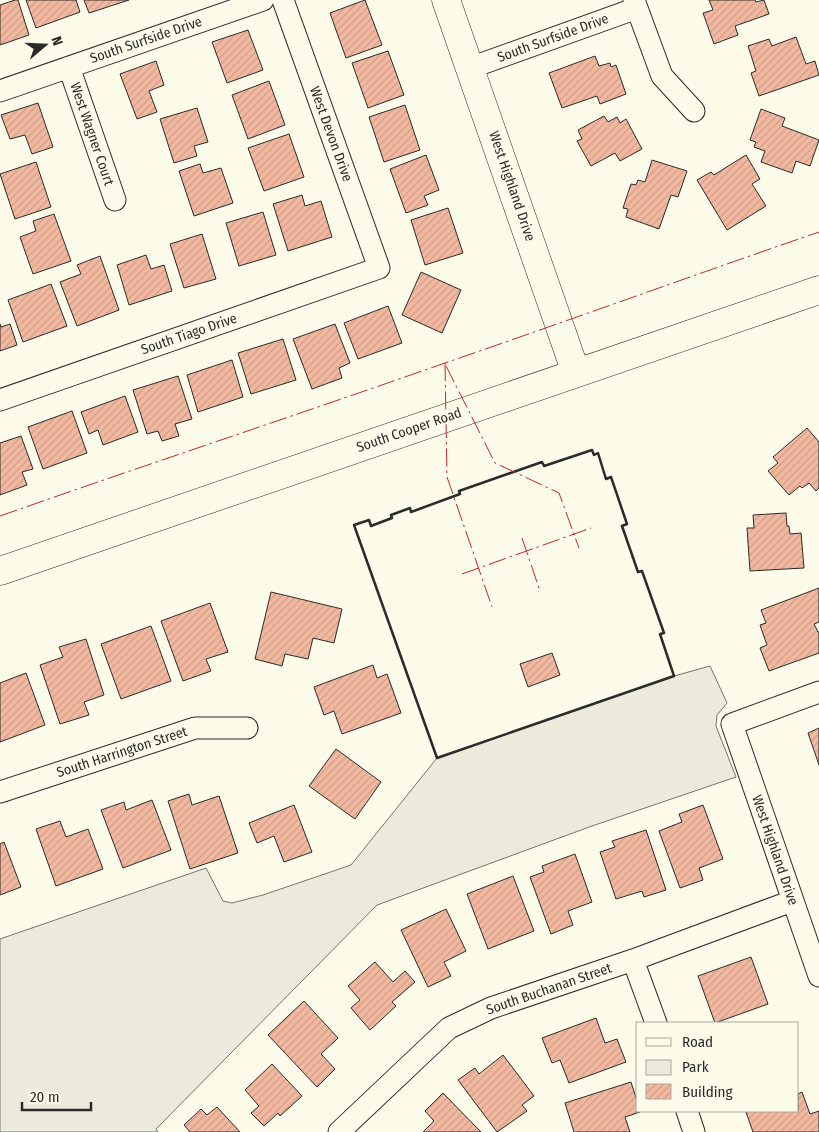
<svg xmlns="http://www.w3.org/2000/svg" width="819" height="1132" font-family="'Fira Sans Condensed',sans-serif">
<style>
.green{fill:#ecebdb;stroke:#74746e}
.building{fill:url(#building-hatch);stroke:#2b2b2b}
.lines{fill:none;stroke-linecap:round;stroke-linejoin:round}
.street-casing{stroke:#2b2b2b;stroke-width:23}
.secondary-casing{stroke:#2b2b2b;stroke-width:29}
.street{stroke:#fdfbea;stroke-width:21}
.secondary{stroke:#fdfbea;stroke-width:28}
.wall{stroke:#2b2b2b;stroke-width:2.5}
.power{stroke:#c62828;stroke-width:1;stroke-dasharray:18 4 2.5 4;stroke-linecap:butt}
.labels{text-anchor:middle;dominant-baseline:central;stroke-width:4;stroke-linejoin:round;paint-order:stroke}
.street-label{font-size:14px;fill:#2b2b2b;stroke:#fdfbea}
</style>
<defs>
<pattern id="building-hatch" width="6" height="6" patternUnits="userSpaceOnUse" patternTransform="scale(1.25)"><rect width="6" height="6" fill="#f2b8a0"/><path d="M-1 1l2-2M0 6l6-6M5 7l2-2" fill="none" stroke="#d09e8a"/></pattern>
</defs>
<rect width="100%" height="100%" fill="#fdfbea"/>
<path class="green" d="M710 666 727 703 717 715 716 726 736 777 592 826 377 905 156 1129 158 1132H0V939L206 868 223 901 232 903 263 895 351 865 437 758 674 676Z"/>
<path class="building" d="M15 0H18L29 35 0 45V5Z
M26 0H76L80 12 36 28Z
M84 0H129L89 13Z
M365 0 382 45 346 58 330 13Z
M709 0H755L756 2 764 0 769 14 735 26 738 35 714 44 703 13 713 10Z
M248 30 263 70 227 83 212 42Z
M796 37 806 64 815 61 819 75 759 96 751 73 756 71 748 46 769 39 772 46Z
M388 51 404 95 368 108 352 63Z
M595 56 599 66 610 63 611 67 616 65 626 94 600 104 597 96 562 108 549 73Z
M156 61 164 85 149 91 157 112 137 119 120 74Z
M269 81 285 125 248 139 232 95Z
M38 103 53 147 32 154 25 135 10 139 1 115Z
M405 105 420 150 384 162 369 117Z
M197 108 208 142 194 146 197 156 174 163 160 119Z
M761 109 785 118 782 126 819 140 810 166 796 161 792 173 761 162 765 151 754 147 756 142 750 140Z
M604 116 608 122 617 117 620 123 626 119 642 149 620 161 615 153 591 166 577 141 582 139 578 130Z
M289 134 304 177 264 191 248 148Z
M426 155 439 190 424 196 428 205 406 213 390 169Z
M746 155 760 179 752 184 766 206 727 230 697 180 711 172 714 175Z
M652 160 687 171 678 197 671 195 659 229 626 217 628 209 623 208 631 184 636 185 638 180 645 182Z
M36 162 51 207 15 219 0 174Z
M200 164 203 173 221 168 233 203 194 216 179 171Z
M302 195 305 206 321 201 332 237 288 251 273 204Z
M448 208 463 253 425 265 411 220Z
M263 212 276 255 239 266 226 223Z
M54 214 71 261 33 274 20 237 36 231 33 221Z
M202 234 216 279 184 288 170 244Z
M146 255 151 269 164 265 172 291 129 305 117 265Z
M100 256 119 310 77 326 60 282 81 274 77 265Z
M421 272 461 290 442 333 402 315Z
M51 284 67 326 23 342 8 300Z
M388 306 402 343 358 359 344 323Z
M0 324 1 327 10 324 17 345 0 351Z
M335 324 350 363 339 368 342 378 312 389 293 339Z
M283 339 296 380 251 394 238 353Z
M232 360 243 397 198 412 187 375Z
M178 376 192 419 175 424 179 436 162 441 158 431 147 434 133 390Z
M125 396 138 432 103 445 98 430 89 434 81 412Z
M72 411 87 453 43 469 28 427Z
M807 428 819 442V488L816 491 809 483 802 488 800 486 789 495 768 471 778 463 773 457Z
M21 436 33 469 22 472 27 485 0 495V443Z
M786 513 787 526H789L790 534 801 533 804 568 750 571 747 528H754L753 515Z
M819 588V622L814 624 818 632H819V653L769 671 760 648 767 645 760 625 766 623 761 610Z
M271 592 342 609 334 643 313 638 308 659 285 654 282 666 255 659Z
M210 603 228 652 206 659 211 671 183 681 161 621Z
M151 626 171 681 121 699 101 644Z
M86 639 104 695 84 702 89 715 60 724 40 665 63 657 59 647Z
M552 653 560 675 528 687 520 664Z
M373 665 377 678 387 674 401 713 342 734 334 711 324 715 314 687Z
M26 673 45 725 0 742V683Z
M819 728V765L808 733Z
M336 749 381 782 355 819 309 786Z
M189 794 192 805 219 796 238 853 190 869 168 801Z
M152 800 171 850 123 868 101 810 124 802 126 810Z
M294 805 312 852 284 862 274 836 257 843 249 823Z
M703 805 723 859 699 868 703 880 680 888 659 831 682 822 679 814Z
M60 821 66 837 88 829 103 869 56 886 36 829Z
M646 830 666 890 644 897 642 891 616 899 600 852 615 847 612 841Z
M4 842 21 887 0 895V844Z
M575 854 592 902 568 911 573 925 551 934 530 877 544 872 542 866Z
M513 876 534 931 488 949 467 894Z
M446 909 466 951 444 962 451 976 428 987 401 930Z
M751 957 768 1004 715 1023 698 976Z
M375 962 393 982 405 971 415 982 392 1002 396 1006 370 1030 351 1008 360 1000 348 986Z
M304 1001 338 1038 321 1054 335 1069 317 1087 268 1035Z
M596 1018 605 1043 617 1039 626 1062 569 1083 560 1060 552 1063 542 1038Z
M503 1055 534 1096 522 1105 527 1111 497 1132 458 1080 475 1068 479 1074Z
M272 1064 302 1096 280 1116 278 1113 264 1126 251 1113 259 1106 245 1090Z
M631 1082 638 1104V1111L640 1112 625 1117 630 1132H574L565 1103Z
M802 1092 810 1114 819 1111V1132H753L746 1112 750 1111H798V1094Z
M443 1093 481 1132H423L434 1121 425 1111Z
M217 1107 240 1132H190L184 1125 201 1109 207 1115Z"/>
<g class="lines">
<g class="street-casing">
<path id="street" d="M634 0 662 76 694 111
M69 67 115 200
M470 68 637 8
M0 91 263 0
M0 400 379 268 283 0
M819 692 732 724 819 976
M0 792 195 728H247
M633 960 656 1023
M687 1111 694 1132
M339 1132 449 1028 491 1008 633 960 792 901"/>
</g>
<g class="secondary-casing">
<path id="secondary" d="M446 0 576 373
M0 571 819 290"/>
</g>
<use href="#street" class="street"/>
<use href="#secondary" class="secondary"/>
<path class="wall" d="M592 450 594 455 598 453 606 479 611 477 627 524 622 526 638 572 642 571 664 633 660 634 674 676 437 758 354 525 369 520 371 526 392 518 391 515 410 508 411 512 460 494 459 491 542 462 544 466Z"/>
<path class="power" d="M445 363 447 477 492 607
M446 366 495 463 559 493 579 548
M0 516C148 464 297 415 445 363 570 320 694 275 819 232
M522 538 540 591
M462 574 591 528"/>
</g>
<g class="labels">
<g class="street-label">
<text transform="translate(553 38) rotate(-20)">South Surfside Drive</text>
<text transform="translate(146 40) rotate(-19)">South Surfside Drive</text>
<text transform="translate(92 134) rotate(71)">West Wagner Court</text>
<text transform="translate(331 134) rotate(70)">West Devon Drive</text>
<text transform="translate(512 186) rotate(71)">West Highland Drive</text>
<text transform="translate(189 334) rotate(-19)">South Tiago Drive</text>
<text transform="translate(409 430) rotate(-19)">South Cooper Road</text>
<text transform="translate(122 752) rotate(-18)">South Harrington Street</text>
<text transform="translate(775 850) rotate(71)">West Highland Drive</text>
<text transform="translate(549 989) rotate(-19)">South Buchanan Street</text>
</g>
</g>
<rect x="636" y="1022" width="162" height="90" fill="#fdfbea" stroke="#a9a89e"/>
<rect x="646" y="1038" width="25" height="8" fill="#fdfbea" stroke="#a9a89e"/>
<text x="682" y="1047" font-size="15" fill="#2b2b2b">Road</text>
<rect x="646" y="1060" width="25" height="15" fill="#ecebdb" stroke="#a9a89e"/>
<text x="682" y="1072" font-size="15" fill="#2b2b2b">Park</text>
<rect x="646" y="1084" width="25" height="15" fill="url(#building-hatch)" stroke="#a9a89e"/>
<text x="682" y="1097" font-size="15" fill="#2b2b2b">Building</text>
<g transform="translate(45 45) rotate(71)" stroke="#fdfbea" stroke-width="4" paint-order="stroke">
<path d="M0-4L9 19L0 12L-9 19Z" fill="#2b2b2b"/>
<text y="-8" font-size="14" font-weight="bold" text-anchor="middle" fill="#2b2b2b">N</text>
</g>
<path d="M22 1102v8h69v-8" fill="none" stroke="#2b2b2b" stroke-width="2.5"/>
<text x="30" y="1102" font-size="15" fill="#2b2b2b" stroke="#fdfbea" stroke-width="4" paint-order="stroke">20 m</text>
</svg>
